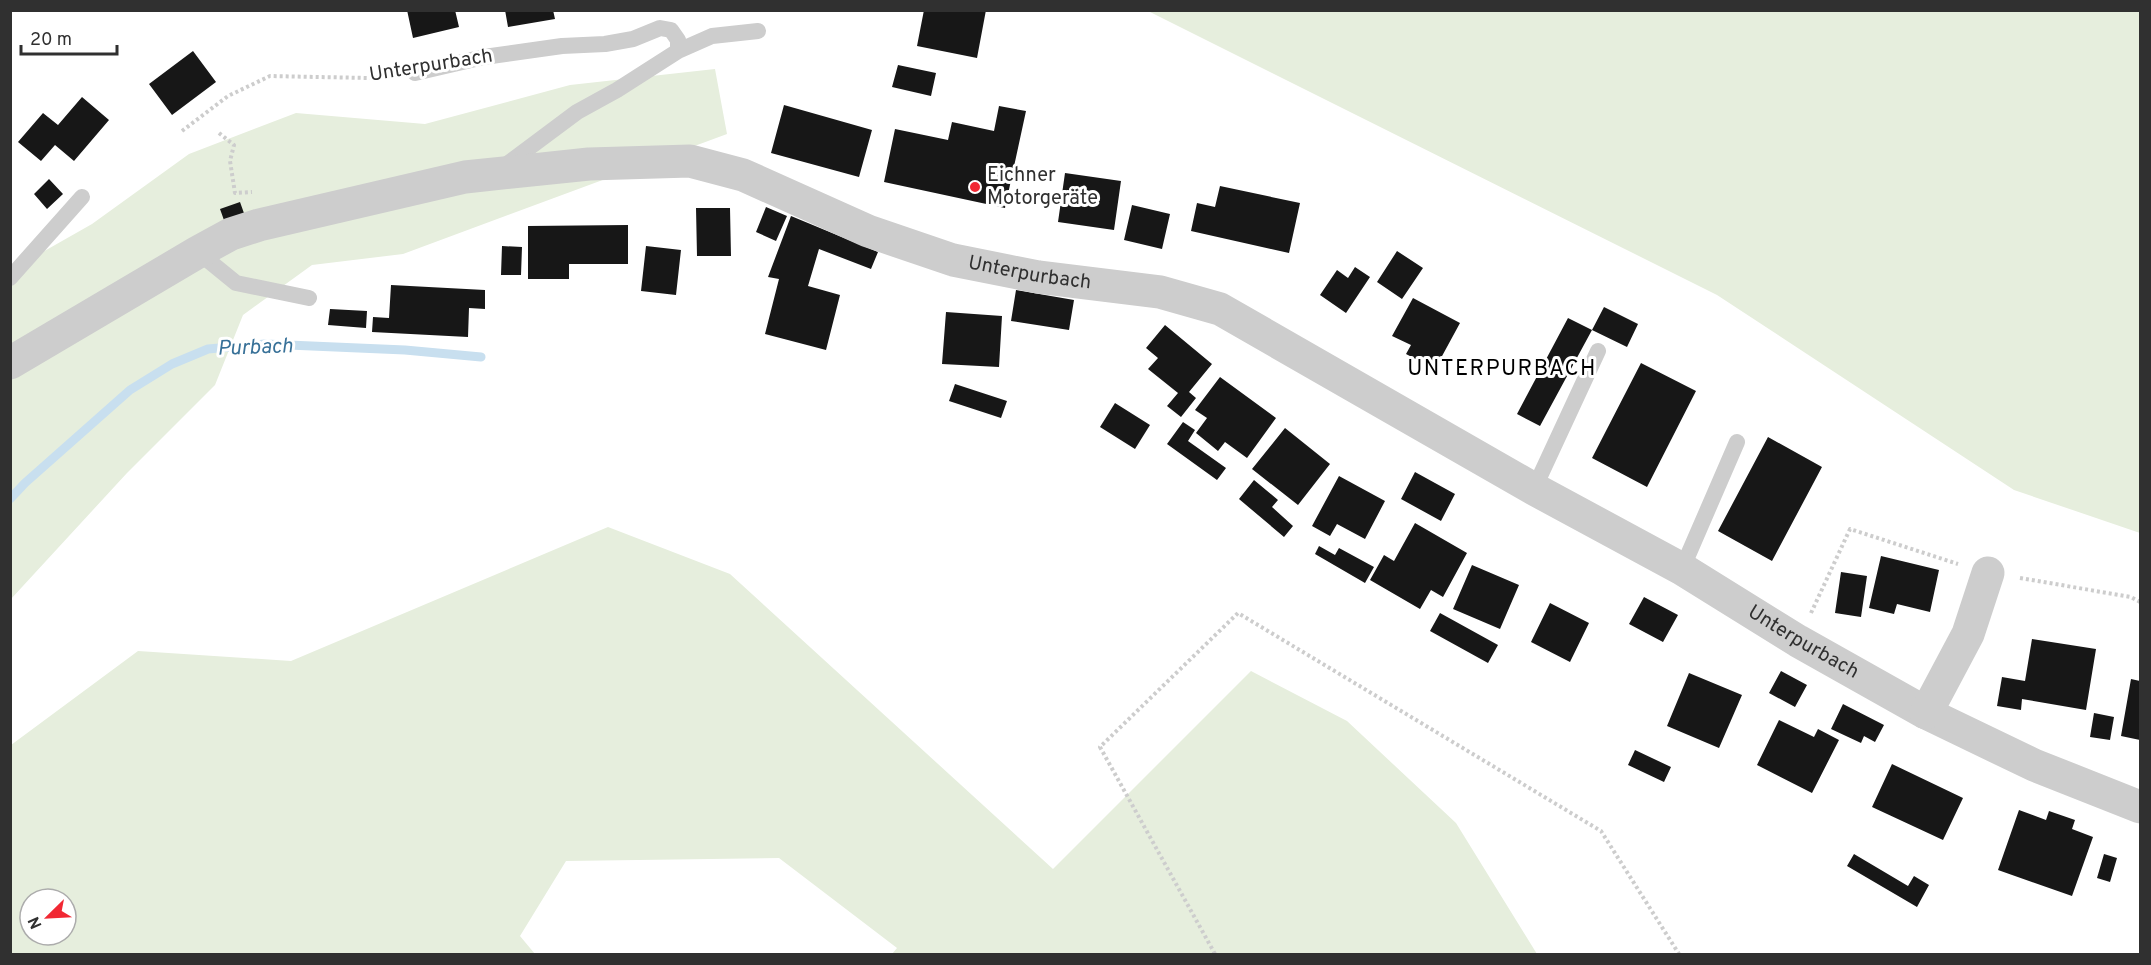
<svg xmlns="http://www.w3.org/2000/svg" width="2151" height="965" font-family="Overpass,sans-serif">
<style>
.green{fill:#e6eedd;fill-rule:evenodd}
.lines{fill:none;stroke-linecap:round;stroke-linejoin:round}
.stream{stroke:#c8dfef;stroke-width:9}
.building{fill:#171717}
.path{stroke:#cdcdcd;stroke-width:4;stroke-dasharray:3 3;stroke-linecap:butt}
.lane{stroke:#cdcdcd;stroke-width:16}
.street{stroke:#cdcdcd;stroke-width:33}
.poi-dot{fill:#f12833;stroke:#fff;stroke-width:2}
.labels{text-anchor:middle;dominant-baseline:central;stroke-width:6;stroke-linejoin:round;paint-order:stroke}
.street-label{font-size:20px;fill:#303030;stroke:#fff}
.poi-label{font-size:20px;fill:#303030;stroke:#fff;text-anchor:start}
.water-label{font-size:21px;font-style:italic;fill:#387198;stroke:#fff}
.quarter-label{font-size:22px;letter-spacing:1.5px;fill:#000;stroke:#fff}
</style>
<rect width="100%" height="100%" fill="#fff"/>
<path class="green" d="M1148 11H2140V533L2014 490 1717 295Z
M715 69 727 134 403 254 312 265 243 315 215 385 127 473 11 599V270L92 224 189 154 296 113 425 124 570 85Z
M608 527 730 574 1053 869 1251 671 1347 721 1456 823 1537 954H892L897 948 779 858 566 861 520 936 535 954H11V745L138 651 291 661ZM30 899H66V935H30Z"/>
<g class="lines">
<path class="stream" d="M10 499 25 483 130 390 172 364 208 349 265 344 405 350 481 357"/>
</g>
<path class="building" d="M407 10H455L459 27 413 38Z
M505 10H553L555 19 508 27Z
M924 10H986L977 58 917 46Z
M193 51 216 82 172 115 149 84Z
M898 65 936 73 931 96 892 87Z
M82 97 109 120 74 161 55 145 41 161 18 142 43 113 58 125Z
M784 105 872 130 859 177 771 153Z
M999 106 1026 111 1005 208 884 182 895 129 948 140 952 122 994 131Z
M1065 173 1121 181 1114 230 1058 222Z
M49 179 63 194 47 209 34 194Z
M1220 186 1300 203 1289 253 1191 231 1197 203 1215 207Z
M240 202 245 216 225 223 220 209Z
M1132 205 1170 214 1162 249 1124 240Z
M766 207 787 216 776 241 756 232Z
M696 208H730L731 256H697Z
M791 216 878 252 871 269 819 249 808 286 840 295 826 350 765 334 779 279 768 277Z
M628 225V264H569V279H528V226Z
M502 246 522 247 521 275H501Z
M646 246 681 250 676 295 641 291Z
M1397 251 1423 268 1402 299 1377 282Z
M1355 267 1370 277 1346 313 1320 295 1337 270 1348 278Z
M391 285 485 290V309L469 308 468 337 372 332 373 317 389 318Z
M1016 290 1074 300 1069 330 1011 321Z
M1413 298 1460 323 1435 369 1406 354 1411 345 1392 336Z
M1604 307 1638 324 1627 347 1592 330Z
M330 309 367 311 366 328 328 325Z
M946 312 1002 316 999 367 942 364Z
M1568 318 1592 330 1540 426 1517 414Z
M1165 325 1212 364 1189 392 1196 398 1181 417 1167 406 1178 393 1148 369 1158 358 1146 348Z
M1641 363 1696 391 1647 487 1592 458Z
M1220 377 1276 418 1247 458 1225 442 1218 451 1196 433 1207 418 1195 410Z
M955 384 1007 401 1001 418 949 401Z
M1115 403 1150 425 1135 449 1100 427Z
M1183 422 1195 430 1188 441 1226 468 1217 480 1167 444Z
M1285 428 1330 464 1298 505 1252 469Z
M1768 437 1822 467 1772 561 1718 531Z
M1415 472 1455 494 1441 521 1401 499Z
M1339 476 1385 501 1365 539 1337 524 1330 536 1312 526Z
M1254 480 1278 500 1272 507 1293 526 1284 537 1239 499Z
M1415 523 1467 553 1443 597 1431 590 1420 609 1370 580 1384 555 1394 561Z
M1319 546 1335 555 1339 548 1374 567 1365 583 1315 554Z
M1881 556 1939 570 1930 612 1897 604 1894 614 1869 608Z
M1472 565 1519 585 1500 629 1453 609Z
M1841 572 1867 576 1861 617 1835 613Z
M1644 597 1678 615 1663 642 1629 624Z
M1550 603 1589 623 1570 662 1531 642Z
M1440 613 1498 645 1488 663 1430 631Z
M2032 639 2096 649 2086 710 2022 699 2021 710 1997 706 2002 677 2025 681Z
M1781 671 1807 685 1795 707 1769 693Z
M1689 673 1742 695 1719 748 1667 726Z
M2131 679 2140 681V740L2121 736Z
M1843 704 1884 725 1875 742 1864 736 1861 743 1831 729Z
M2094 713 2114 717 2110 740 2090 737Z
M1779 720 1814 737 1818 729 1839 740 1812 793 1757 765Z
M1635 750 1671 767 1664 782 1628 765Z
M1892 764 1963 798 1943 840 1872 807Z
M2019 810 2046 820 2049 811 2075 820 2072 829 2093 837 2072 896 1998 870Z
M1854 854 1908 886 1914 876 1929 885 1917 907 1847 866Z
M2104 854 2117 858 2110 882 2097 878Z"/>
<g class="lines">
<path class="path" d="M182 131 228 96 270 76 367 78 393 76
M219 133 234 145 230 161 235 193 252 192
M2020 578 2131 597 2140 602
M1811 613 1850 529 1958 564
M1215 954 1100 747 1238 613 1601 831 1679 954"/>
<path class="lane" d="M678 51 712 36 758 31
M415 73 484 57 562 46 605 44 633 39 660 28 671 30 678 40V51L617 90 577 112 502 168
M198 252 236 283 309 298
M10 278 82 197
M1534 489 1598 351
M1682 569 1737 442"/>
<g class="street">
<path id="s1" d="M10 363 198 252 231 234 259 225 465 177 589 164 690 161 743 175 868 231 953 260 1038 277 1160 292 1220 309 1534 489 1682 569 1798 641 1926 713 2034 765 2140 807"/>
<path d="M1926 713 1968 634 1988 573"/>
</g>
</g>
<circle class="poi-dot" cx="975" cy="187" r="6"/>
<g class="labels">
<g class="street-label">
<text transform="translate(431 66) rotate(-9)">Unterpurbach</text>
<text stroke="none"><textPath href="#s1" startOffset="1082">Unterpurbach</textPath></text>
<text stroke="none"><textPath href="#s1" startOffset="1948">Unterpurbach</textPath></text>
</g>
<g class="poi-label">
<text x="987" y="176">Eichner<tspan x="987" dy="23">Motorgeräte</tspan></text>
</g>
<g class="water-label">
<text transform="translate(255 348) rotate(-2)">Purbach</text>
</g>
<g class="quarter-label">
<text x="1502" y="369">UNTERPURBACH</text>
</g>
</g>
<rect width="2151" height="965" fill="none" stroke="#303030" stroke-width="24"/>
<g transform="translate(48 917) rotate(246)"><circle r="28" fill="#ffffff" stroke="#acacac" stroke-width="1.5"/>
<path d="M0-4.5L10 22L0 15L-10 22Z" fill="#f12833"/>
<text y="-9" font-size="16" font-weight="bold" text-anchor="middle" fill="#303030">N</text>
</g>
<path d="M21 45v9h96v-9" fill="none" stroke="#303030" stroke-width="3"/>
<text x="30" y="45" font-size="18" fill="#303030" stroke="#ffffff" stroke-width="4.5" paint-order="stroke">20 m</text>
</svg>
